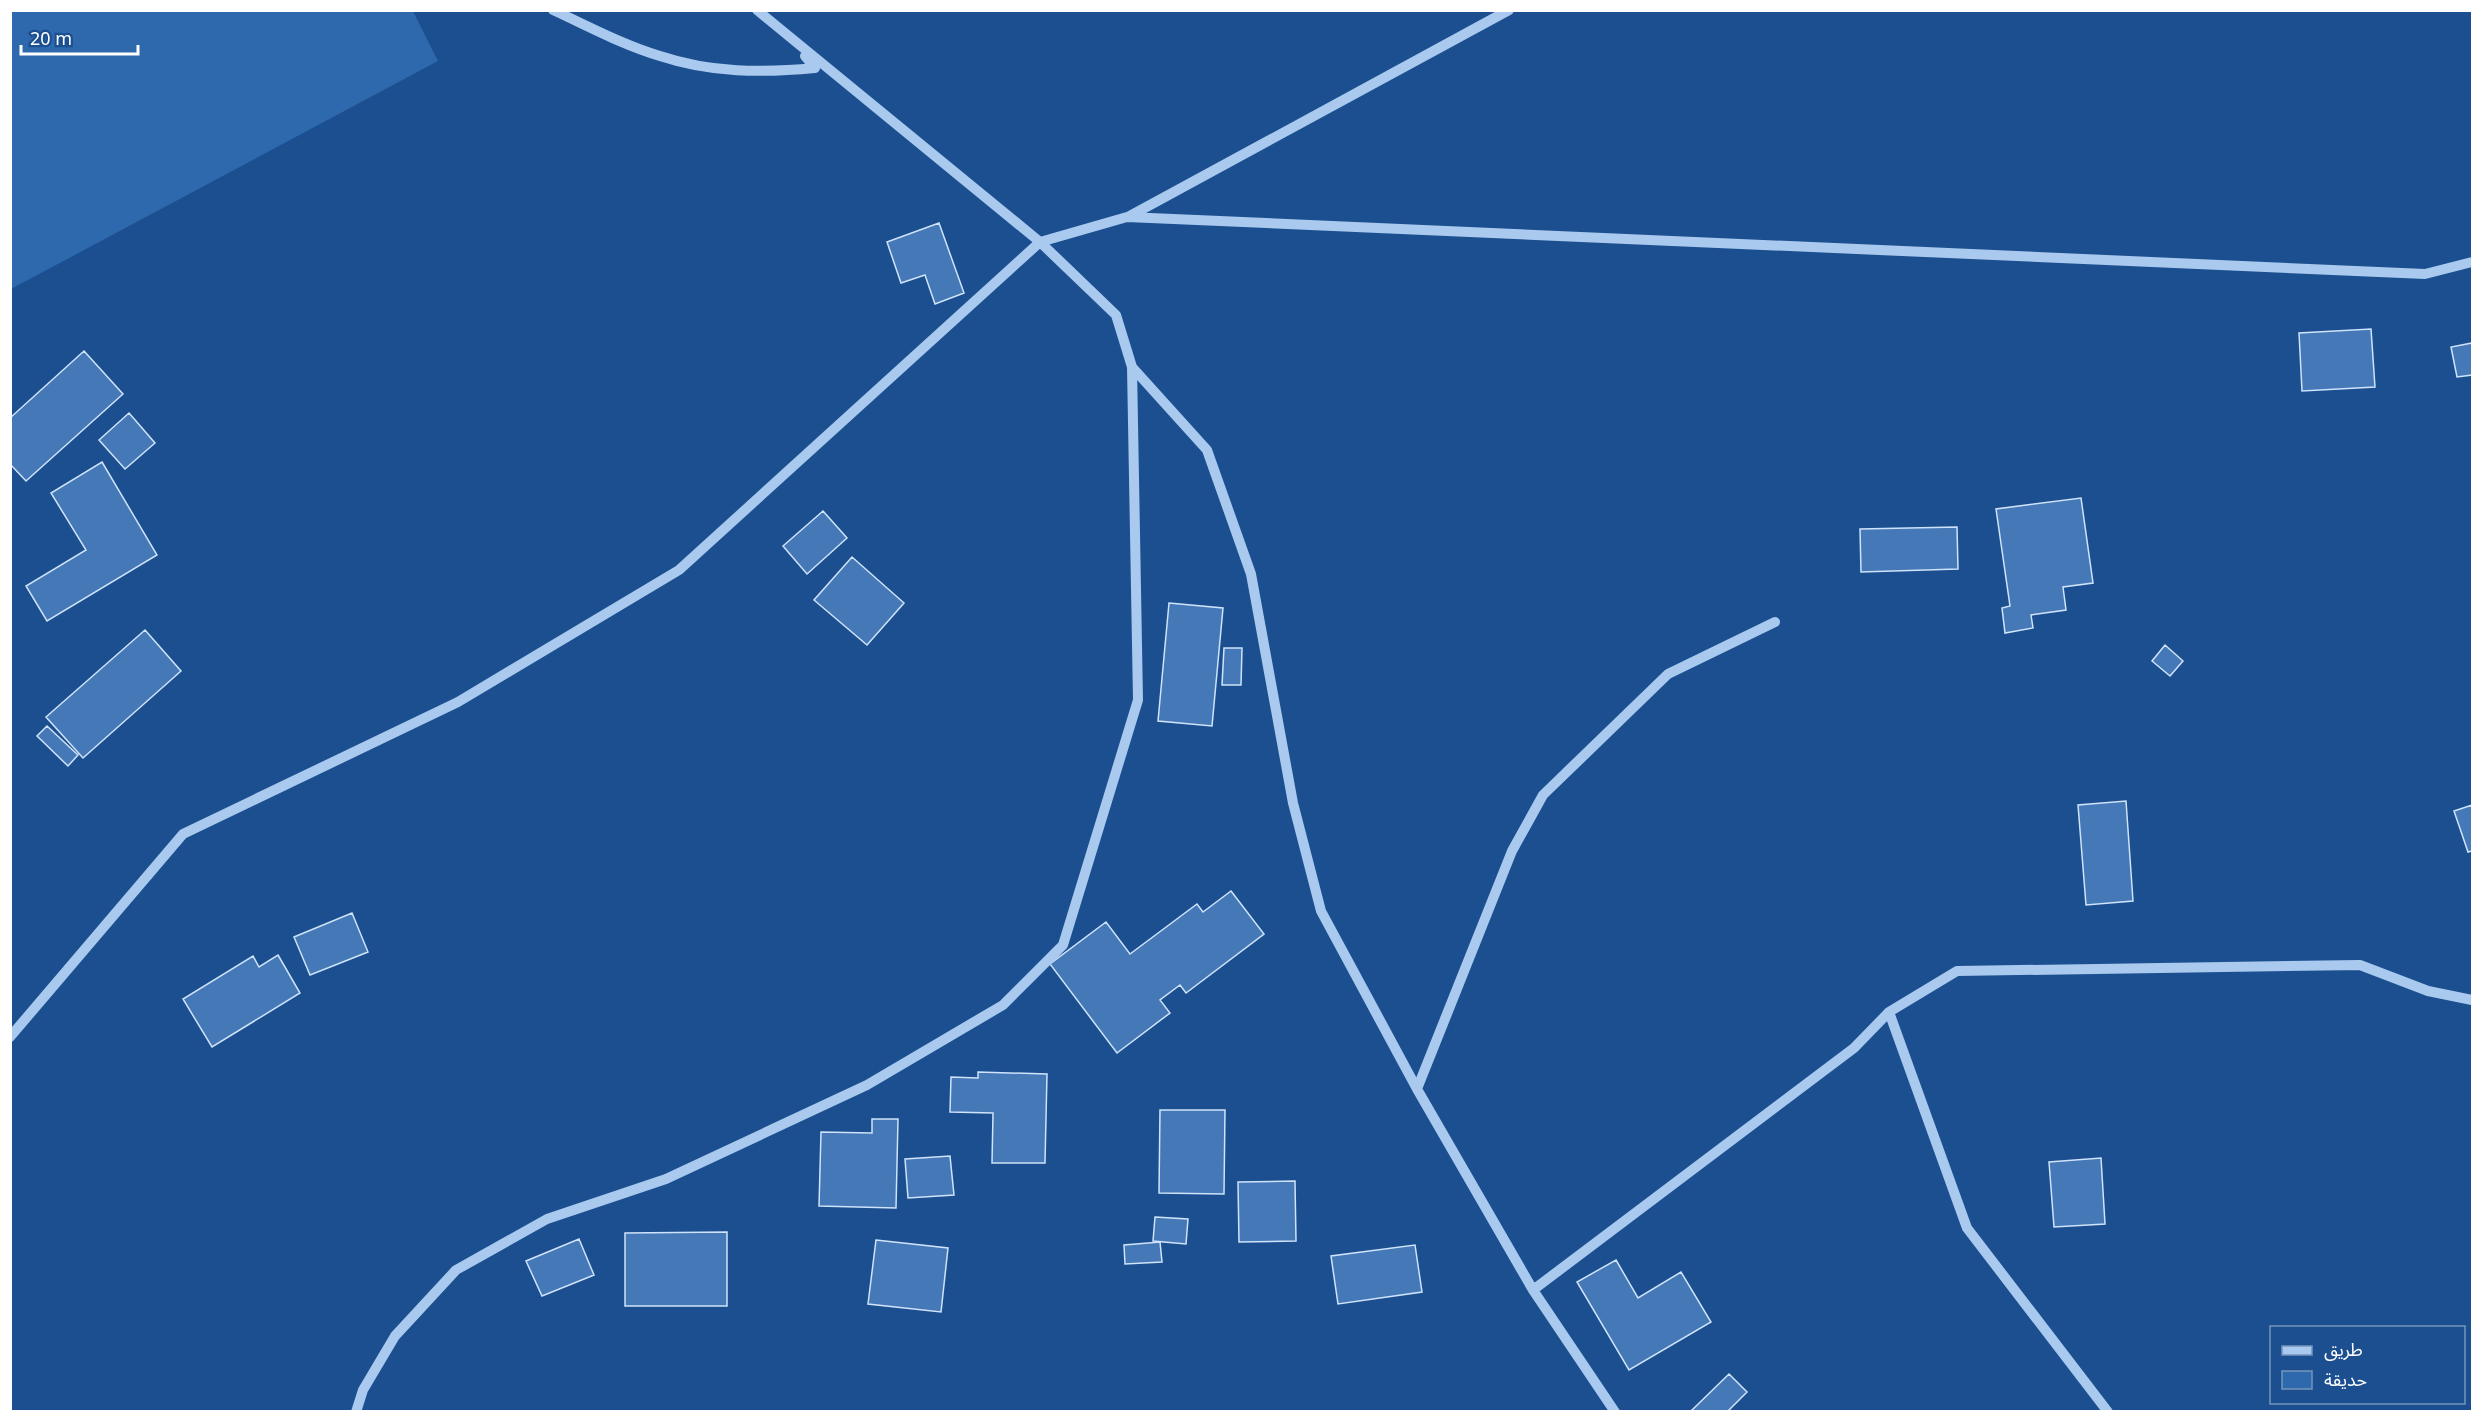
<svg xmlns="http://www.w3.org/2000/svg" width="2483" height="1422" font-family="'Noto Sans','Noto Sans Arabic',sans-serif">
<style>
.green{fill:#2e69ad}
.building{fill:#4478b7;stroke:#cfe3fa;stroke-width:1.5}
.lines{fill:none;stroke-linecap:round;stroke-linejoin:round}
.minor{stroke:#a9c9ee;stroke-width:10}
</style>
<rect width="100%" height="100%" fill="#1b4f8f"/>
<path class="green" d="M11 10 413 11 438 61 11 289Z"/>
<path class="building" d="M939 223 964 293 935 304 925 275 901 283 887 242Z
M2371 329 2375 387 2302 391 2299 333Z
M2472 343V375L2457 377 2451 347Z
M84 351 123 394 26 481 10 464V418Z
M129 413 155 443 125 469 99 440Z
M102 462 157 555 47 621 26 586 86 550 51 493Z
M2081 498 2093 583 2063 587 2066 610 2031 615 2033 628 2005 633 2002 608 2010 606 1996 509Z
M823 511 847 538 807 574 783 546Z
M1957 527 1958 569 1861 572 1860 529Z
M852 557 904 603 867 645 814 600Z
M1169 603 1223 608 1212 726 1158 721Z
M145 630 181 671 83 758 46 717Z
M2165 645 2183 661 2170 676 2152 661Z
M1224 648H1242L1241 685H1222Z
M47 726 78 755 68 766 37 736Z
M2126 801 2133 901 2086 905 2078 805Z
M2472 805V851L2468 852 2454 811Z
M1231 891 1264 934 1186 993 1180 985 1160 1000 1170 1013 1117 1053 1050 964 1106 922 1130 954 1197 904 1203 912Z
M352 913 368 952 310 975 294 937Z
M278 955 300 993 212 1047 183 999 253 956 259 967Z
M978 1072 1047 1074 1045 1163H992L993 1113 950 1112 951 1077 978 1078Z
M1160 1110H1225L1224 1194 1159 1193Z
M872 1119H898L896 1208 819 1206 821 1132 872 1133Z
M950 1156 954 1195 908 1198 905 1159Z
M2101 1158 2105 1224 2054 1227 2049 1162Z
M1295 1181 1296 1241 1239 1242 1238 1182Z
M1155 1217 1188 1219 1186 1244 1153 1241Z
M727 1232V1306H625V1233Z
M579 1239 594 1275 542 1296 526 1261Z
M876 1240 948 1248 941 1312 868 1304Z
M1160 1242 1162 1262 1125 1264 1124 1245Z
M1415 1245 1422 1292 1338 1304 1331 1256Z
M1616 1260 1638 1298 1681 1272 1711 1322 1629 1370 1577 1282Z
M1729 1374 1747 1392 1727 1412H1690Z"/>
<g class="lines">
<path class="minor" d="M553 10C588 26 623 45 660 56 711 73 762 73 815 68L805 56
M757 10 1040 242 1127 217 2425 274 2472 262
M1128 217 1509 10
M1889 1012 1967 1228 2108 1412
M10 1037 183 834 458 702 679 570 1040 242 1116 315 1132 367 1207 450 1251 574 1293 803 1321 911 1417 1089 1533 1290 1615 1412
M1417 1089 1512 851 1543 795 1668 674 1775 622
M1533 1290 1854 1048 1889 1012 1957 971 2360 965 2428 991 2472 1000
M356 1412 363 1390 395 1336 456 1270 547 1219 666 1179 867 1085 1003 1005 1063 945 1138 700 1132 367"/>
</g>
<rect width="2483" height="1422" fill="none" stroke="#ffffff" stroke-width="24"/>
<rect x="2270" y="1326" width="195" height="78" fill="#1b4f8f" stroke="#7695bc" stroke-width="1.5"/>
<rect x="2282" y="1346" width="30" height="9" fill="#a9c9ee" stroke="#7695bc" stroke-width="1.5"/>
<text x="2324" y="1356" font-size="18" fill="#ffffff">طريق</text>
<rect x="2282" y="1371" width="30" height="18" fill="#2e69ad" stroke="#7695bc" stroke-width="1.5"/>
<text x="2324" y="1386" font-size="18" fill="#ffffff">حديقة</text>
<path d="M21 45v9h117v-9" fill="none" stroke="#ffffff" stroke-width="3"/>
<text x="30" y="45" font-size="18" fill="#ffffff" stroke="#1b4f8f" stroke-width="4.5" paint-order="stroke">20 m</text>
</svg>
